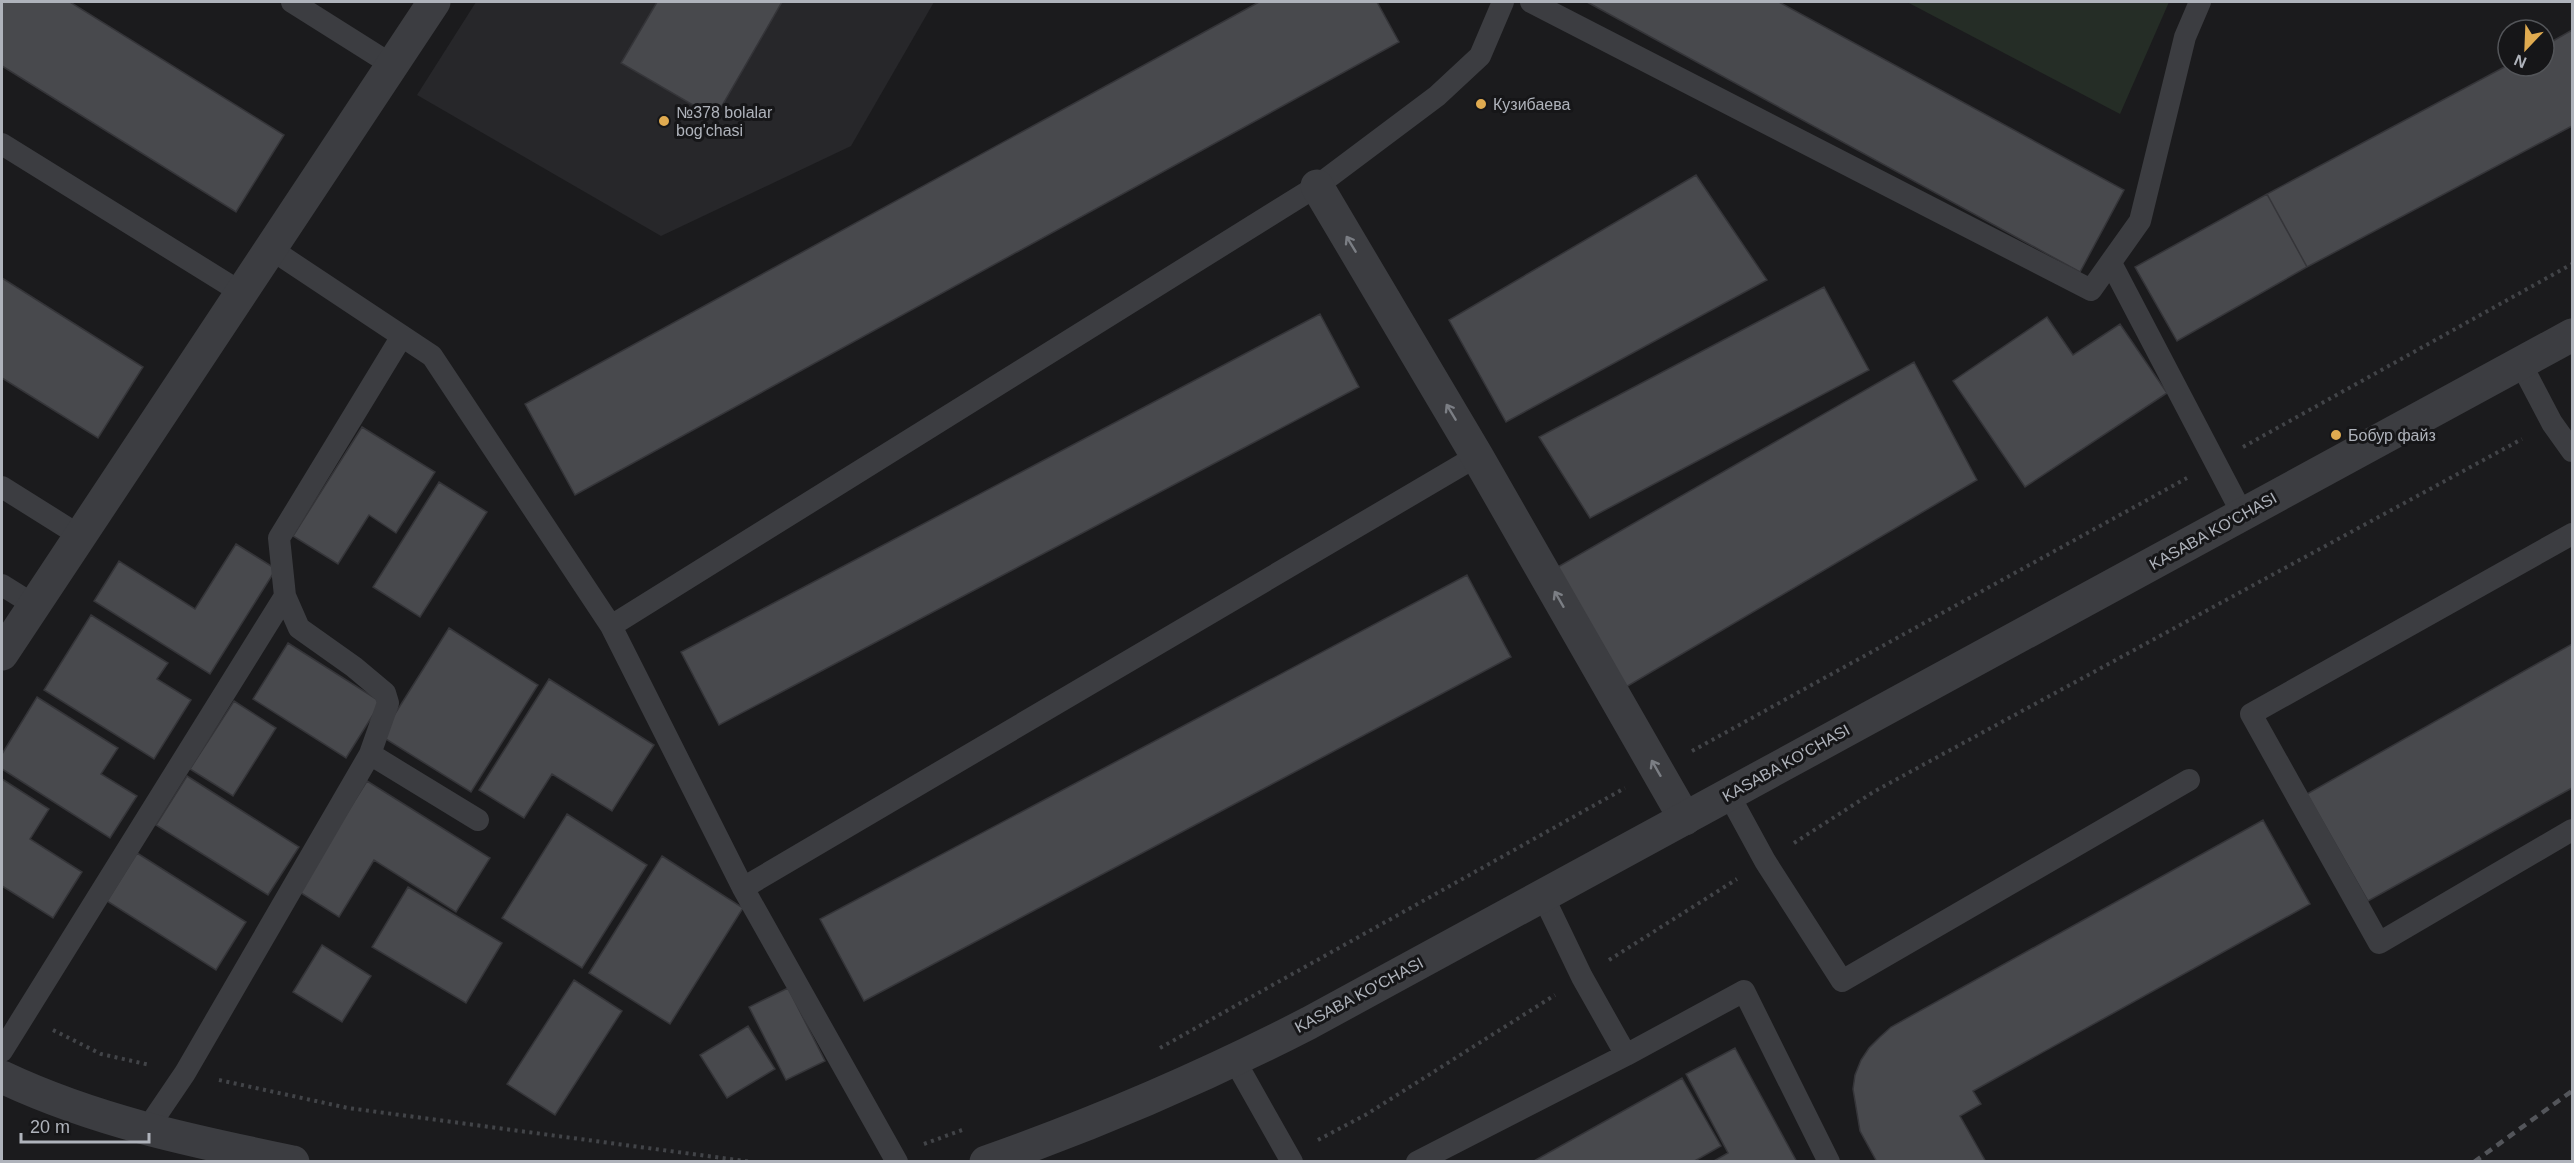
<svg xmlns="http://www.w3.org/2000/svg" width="2574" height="1163" font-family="Arial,sans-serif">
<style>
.built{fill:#27272a}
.green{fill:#252d26}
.building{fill:#48494d;stroke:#353539;stroke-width:1.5}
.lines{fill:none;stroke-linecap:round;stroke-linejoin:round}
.path{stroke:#424448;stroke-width:4;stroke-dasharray:3 4.5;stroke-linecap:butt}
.service{stroke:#3c3d41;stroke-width:22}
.minor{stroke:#3c3d41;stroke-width:33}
.tertiary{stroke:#3c3d41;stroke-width:33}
.rail{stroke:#53555a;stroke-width:4.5;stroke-dasharray:8 6;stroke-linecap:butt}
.oneway{stroke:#7b7e84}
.poi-dot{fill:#e0ab50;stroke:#161618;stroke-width:2}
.labels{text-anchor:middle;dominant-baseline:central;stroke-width:6;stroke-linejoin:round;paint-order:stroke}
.poi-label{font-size:16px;fill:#afb3bb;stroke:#161618;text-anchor:start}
.street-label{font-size:16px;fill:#afb3bb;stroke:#161618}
</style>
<rect width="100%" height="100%" fill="#1b1b1d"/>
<path class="built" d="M476 2H934L851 146 661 236 417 95Z"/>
<path class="green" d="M1907 2H2169L2120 114Z"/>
<path class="building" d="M2 2H70L284 135 236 212 2 66Z
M657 2H782L715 118 621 63Z
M1259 2H1377L1399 42 575 495 525 404Z
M1587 2H1779L2124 190 2080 272Z
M2572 30V126L2307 267 2267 194 2508 65 2544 66V46Z
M1696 175 1767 280 1506 422 1449 320Z
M2267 194 2307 267 2177 341 2135 267Z
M2 278 143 367 98 438 2 378Z
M1824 287 1869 370 1590 518 1539 437Z
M1320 314 1359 387 719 725 681 652Z
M2047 317 2073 355 2120 324 2167 393 2025 487 1953 381Z
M1914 362 1977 480 1626 687 1556 568Z
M362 427 435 472 396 533 369 515 338 564 293 536Z
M439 482 487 512 420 617 373 587Z
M236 544 276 569 210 674 94 601 119 561 195 609Z
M1467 575 1511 657 864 1001 820 919Z
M91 615 168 663 157 679 191 700 154 759 44 690Z
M449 628 538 685 471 792 381 736Z
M288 643 381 702 346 758 253 699Z
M2572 644V788L2368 901 2307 794Z
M549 679 654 745 612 811 552 774 524 818 479 790Z
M37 697 118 748 101 774 137 796 110 838 2 769V754Z
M234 701 276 728 233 796 190 769Z
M187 776 299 847 268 895 156 825Z
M2 779 49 809 30 839 82 872 53 918 2 886Z
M367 781 490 858 456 912 374 860 339 917 298 891Z
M567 814 647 865 582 968 502 918Z
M2263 820 2310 904 1973 1091 1981 1104 1960 1116 1986 1162H1877L1860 1131 1853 1089 1855 1075 1861 1060 1869 1048 1880 1037 1891 1027Z
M137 853 246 922 216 970 107 901Z
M662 856 743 908 670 1024 589 973Z
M408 887 502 943 466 1003 372 947Z
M322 945 371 976 342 1022 293 992Z
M574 980 622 1011 555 1115 507 1084Z
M788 988 825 1061 786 1080 749 1007Z
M748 1026 775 1069 727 1098 700 1055Z
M1735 1048 1797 1162H1712L1728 1153 1686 1074Z
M1682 1078 1721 1146 1693 1162H1532Z"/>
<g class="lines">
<path class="path" d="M2243 447 2572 264
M1692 751 2187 478
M1794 843 1875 791 2522 439
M1609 960 1737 879
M53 1030 101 1054 150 1065
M1160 1048 1625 788
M219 1080 348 1108 752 1162
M1318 1140 1367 1114 1555 995
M924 1144 962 1130"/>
<path class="service" d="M292 2 392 65
M1531 2 2091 290 2140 221 2185 37 2200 2
M2 144 242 293
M271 249 432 356 611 626 743 888 897 1162
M2111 263 2243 515
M2521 364 2552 423 2572 451
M2 487 80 536
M2572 534 2251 714 2379 943 2572 830
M2 585 34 605
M611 626 1317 186 1437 96 1480 56 1503 2
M370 754 478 820
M1729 795 1765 861 1842 981 2189 780
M743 888 1477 456
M1543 896 1582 977 1626 1055
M2 1051 285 596
M1235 1061 1292 1162
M147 1129 185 1073 370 754 388 703 385 693 354 667 299 628 285 596 279 538 402 336
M1417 1162 1626 1055 1744 991 1829 1162"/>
<path class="minor" d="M1317 186 1477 456 1685 819
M2 654 434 2"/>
<path class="tertiary" d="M2 1077C95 1121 192 1141 293 1162
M986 1162C1097 1123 1204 1077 1309 1023L2572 335"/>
<path class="rail" d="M2474 1162 2572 1091"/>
</g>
<defs><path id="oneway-shaft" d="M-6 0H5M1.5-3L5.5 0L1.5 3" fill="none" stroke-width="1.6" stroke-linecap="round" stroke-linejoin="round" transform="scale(1.5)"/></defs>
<g class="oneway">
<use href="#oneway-shaft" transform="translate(1351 244) rotate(-121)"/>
<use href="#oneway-shaft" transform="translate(1451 412) rotate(-121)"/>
<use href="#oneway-shaft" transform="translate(1559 599) rotate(-120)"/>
<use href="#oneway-shaft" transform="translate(1656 768) rotate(-120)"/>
</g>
<g class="poi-dot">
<circle cx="1481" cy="104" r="6"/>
<circle cx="664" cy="121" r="6"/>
<circle cx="2336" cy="435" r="6"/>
</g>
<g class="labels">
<g class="poi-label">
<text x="1493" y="104">Кузибаева</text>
<text x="676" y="112">№378 bolalar<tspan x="676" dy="18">bog'chasi</tspan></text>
<text x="2348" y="435">Бобур файз</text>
</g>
<g class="street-label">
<text transform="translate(2213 531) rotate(-29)">KASABA KO'CHASI</text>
<text transform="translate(1786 763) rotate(-29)">KASABA KO'CHASI</text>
<text transform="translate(1359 995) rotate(-28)">KASABA KO'CHASI</text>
</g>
</g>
<rect width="2574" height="1163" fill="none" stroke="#afb3bb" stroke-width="6"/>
<g transform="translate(2526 48) rotate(203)"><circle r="28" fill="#161618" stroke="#535559" stroke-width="1.5"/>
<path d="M0-4.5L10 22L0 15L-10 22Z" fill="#e0ab50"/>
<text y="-9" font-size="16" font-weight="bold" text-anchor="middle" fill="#afb3bb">N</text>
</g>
<path d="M21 1133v9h128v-9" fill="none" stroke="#afb3bb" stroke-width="3"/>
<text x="30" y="1133" font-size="18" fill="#afb3bb" stroke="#161618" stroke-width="4.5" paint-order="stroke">20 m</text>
</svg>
